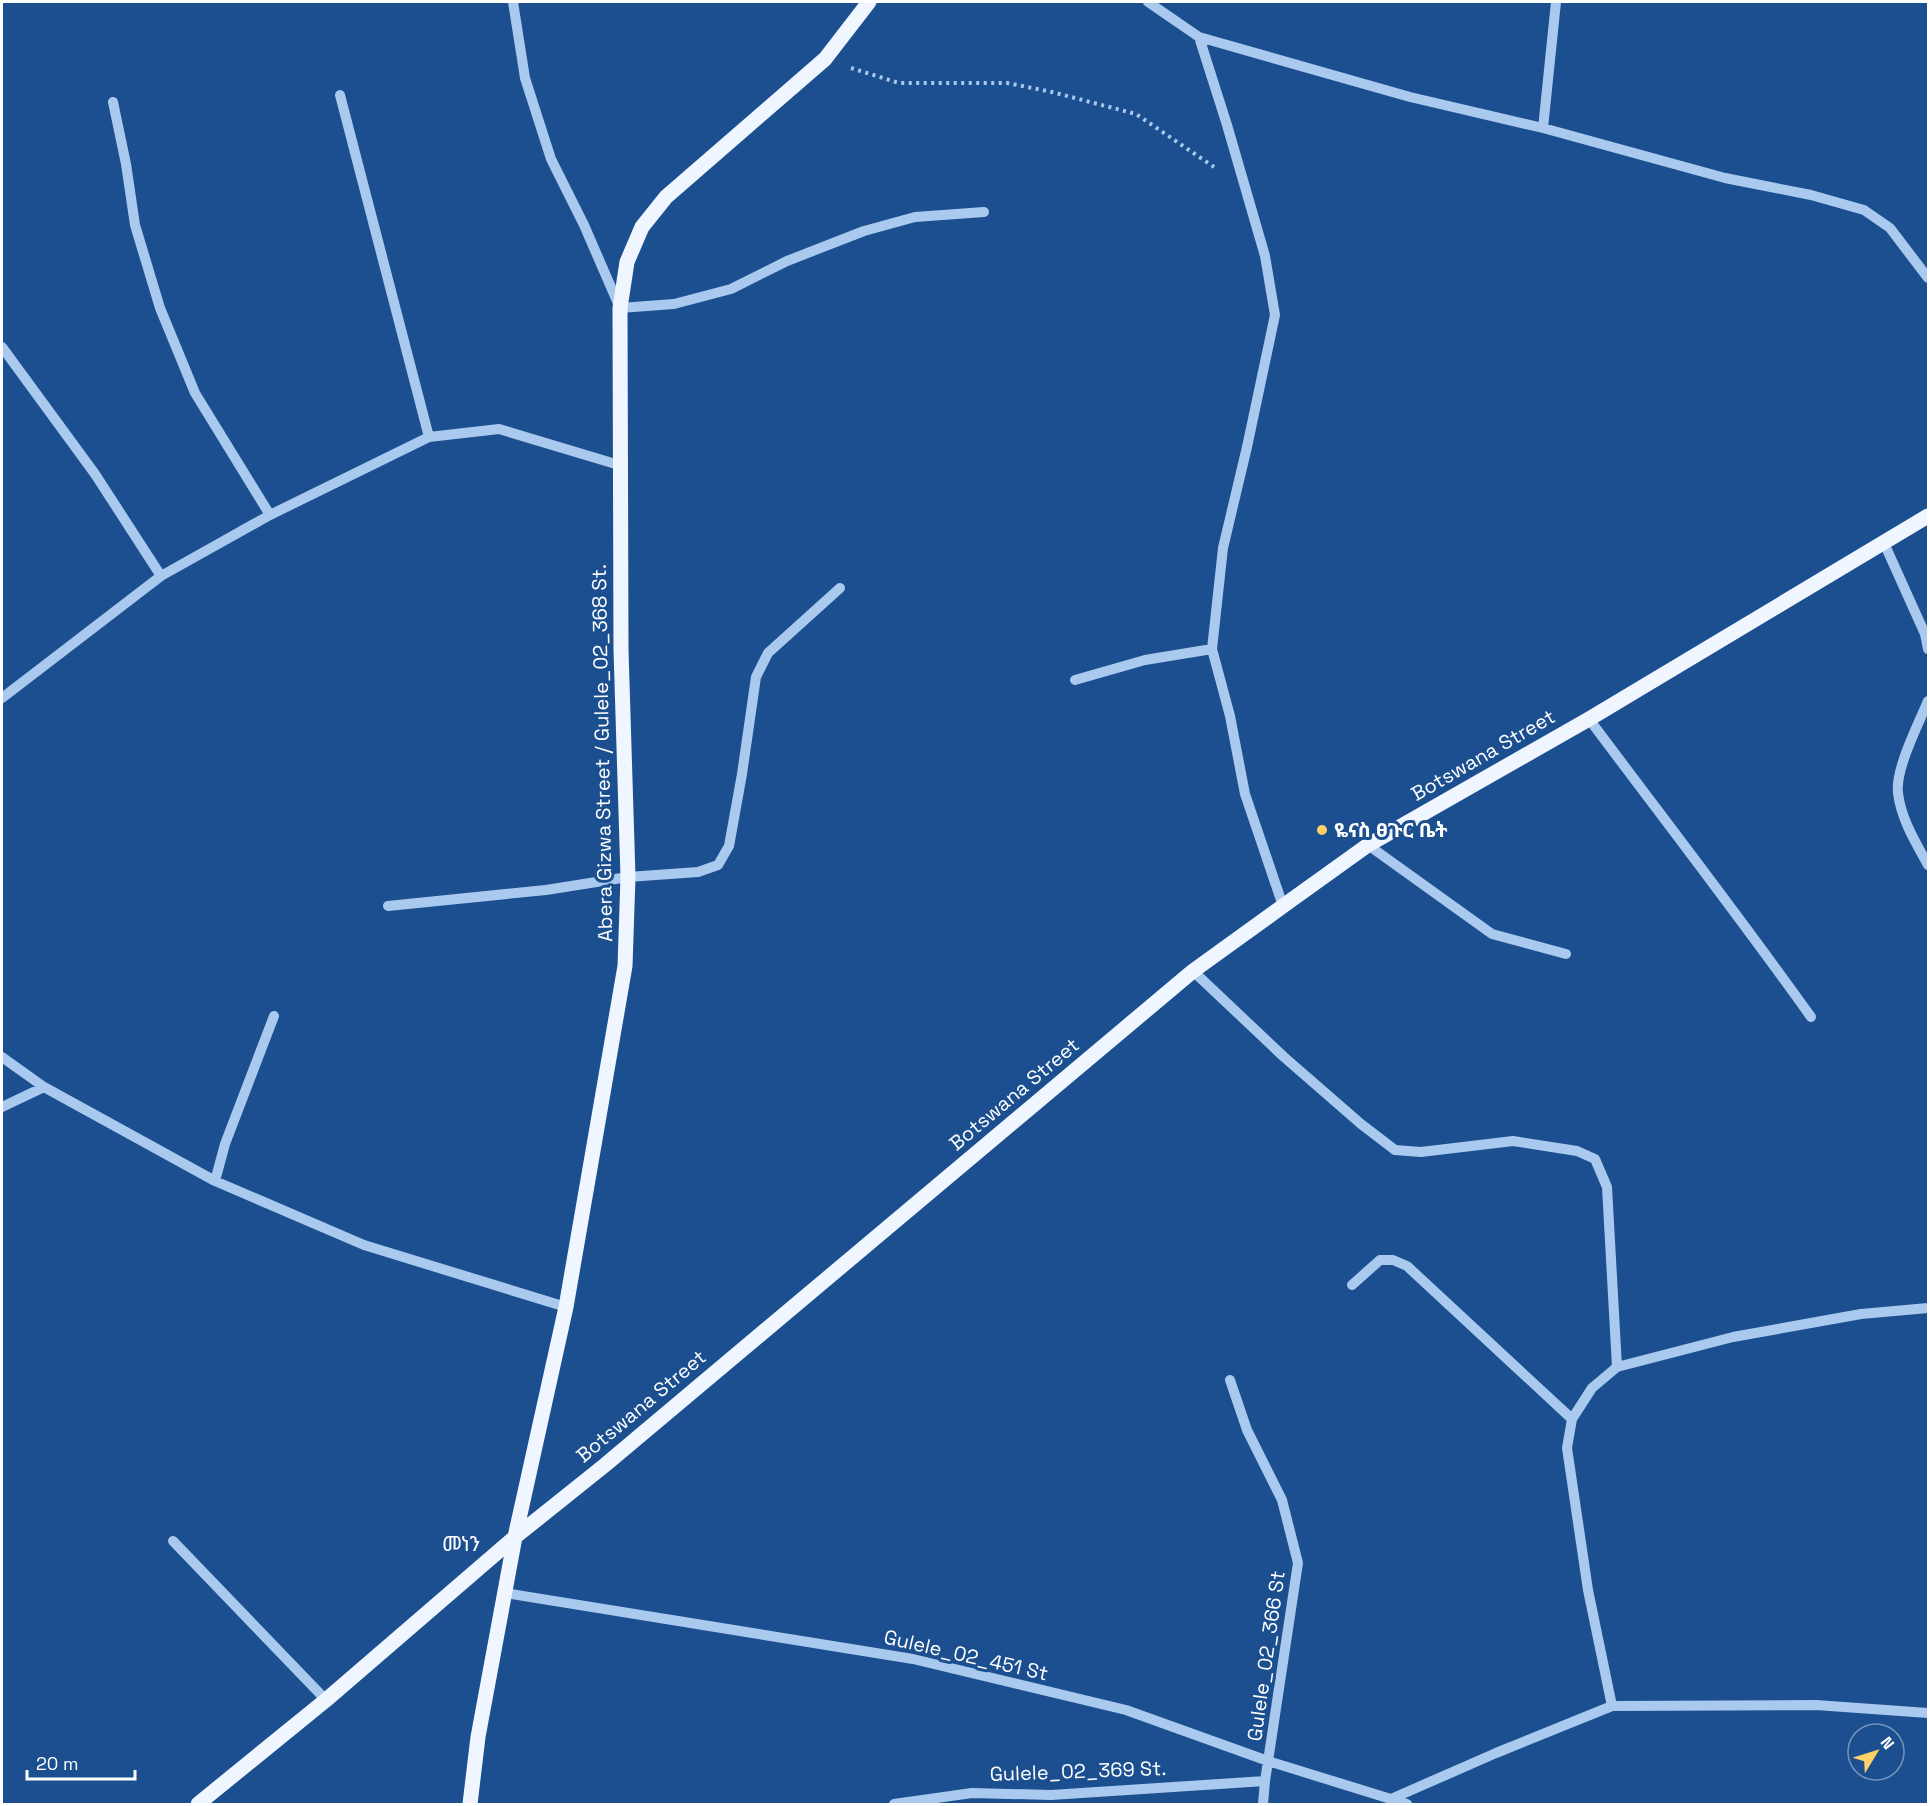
<svg xmlns="http://www.w3.org/2000/svg" width="1930" height="1806" font-family="'Space Grotesk','Noto Sans Ethiopic',sans-serif">
<style>
.lines{fill:none;stroke-linecap:round;stroke-linejoin:round}
.path{stroke:#a9c9ee;stroke-width:4;stroke-dasharray:3 4.5;stroke-linecap:butt}
.minor{stroke:#a9c9ee;stroke-width:10}
.major{stroke:#f0f6ff;stroke-width:15}
.poi-dot{fill:#ffd166;stroke:#1b4f8f;stroke-width:2}
.labels{text-anchor:middle;dominant-baseline:central;stroke-width:6;stroke-linejoin:round;paint-order:stroke}
.street-label{font-size:20px;fill:#fff;stroke:#1b4f8f}
.poi-label{font-size:20px;font-weight:bold;fill:#fff;stroke:#1b4f8f;text-anchor:start}
.neighbourhood-label{font-size:21px;fill:#fff;stroke:#1b4f8f}
</style>
<rect width="100%" height="100%" fill="#1b4f8f"/>
<g class="lines">
<path class="path" d="M851 68 899 83H1007L1052 92 1136 114 1214 167"/>
<path class="minor" d="M513 2 525 78 551 159 584 225 620 308 674 304 731 289 787 261 864 231 915 217 984 212
M1148 2 1199 37 1410 97 1543 128 1725 178 1811 195 1864 210 1890 228 1928 278
M1199 37 1227 125 1265 256 1275 315 1247 447 1223 548 1212 649 1230 716 1245 794 1283 906
M113 102 126 164 135 225 160 308 195 393 270 515
M1543 128 1556 2
M2 347 95 474 161 576
M429 437 499 429 619 465
M1884 543 1925 634 1928 649
M1075 680 1145 660 1212 649
M2 698 161 576 270 515 429 437 340 95
M1928 701C1919 723 1895 769 1898 793 1901 819 1916 843 1928 865
M1589 719C1663 818 1739 916 1811 1017
M1368 845 1492 934 1566 954
M388 906 546 890 628 877 698 872 718 865 729 846 742 774 756 677 768 653 840 588
M1193 971 1284 1057 1361 1124 1395 1150 1421 1152 1513 1141 1577 1151 1595 1159 1607 1187 1617 1367
M2 1057 44 1087 215 1181 364 1245 566 1307
M2 1107 44 1087
M215 1181 225 1144 274 1016
M1352 1285 1380 1260H1393L1407 1266 1572 1419
M1230 1380 1247 1430 1282 1500 1298 1563 1265 1781 1263 1804
M173 1541 326 1700
M505 1593 913 1659 1126 1710 1268 1761 1407 1804
M1612 1706 1588 1590 1567 1448 1572 1419 1592 1388 1617 1367 1733 1337 1861 1314 1928 1308
M1391 1799 1496 1753 1612 1706 1816 1705 1928 1713
M894 1804 972 1793 1051 1795 1265 1781"/>
<path class="major" d="M198 1804 326 1700 515 1537 605 1465 1193 971 1283 906 1368 845 1589 719 1928 516
M470 1804 478 1737 515 1537 566 1307 625 966 628 877 621 650 620 308 627 262 642 227 666 197 825 59 869 2"/>
</g>
<circle class="poi-dot" cx="1322" cy="830" r="6"/>
<g class="labels">
<g class="street-label">
<text transform="translate(602 753) rotate(-91)">Abera Gizwa Street / Gulele_02_368 St.</text>
<text transform="translate(1483 755) rotate(-30)">Botswana Street</text>
<text transform="translate(1014 1094) rotate(-40)">Botswana Street</text>
<text transform="translate(641 1406) rotate(-40)">Botswana Street</text>
<text transform="translate(966 1655) rotate(13)">Gulele_02_451 St</text>
<text transform="translate(1266 1656) rotate(-82)">Gulele_02_366 St</text>
<text transform="translate(1078 1771) rotate(-2)">Gulele_02_369 St.</text>
</g>
<g class="poi-label">
<text x="1334" y="830">ዬናስ ፀጉር ቤት</text>
</g>
<g class="neighbourhood-label">
<text x="461" y="1543">መነን</text>
</g>
</g>
<rect width="1930" height="1806" fill="none" stroke="#ffffff" stroke-width="6"/>
<g transform="translate(1876 1752) rotate(52)"><circle r="28" fill="#1b4f8f" stroke="#7695bc" stroke-width="1.5"/>
<path d="M0-4.5L10 22L0 15L-10 22Z" fill="#ffd166"/>
<text y="-9" font-size="16" font-weight="bold" text-anchor="middle" fill="#ffffff">N</text>
</g>
<path d="M27 1770v9h108v-9" fill="none" stroke="#ffffff" stroke-width="3"/>
<text x="36" y="1770" font-size="18" fill="#ffffff" stroke="#1b4f8f" stroke-width="4.5" paint-order="stroke">20 m</text>
</svg>
